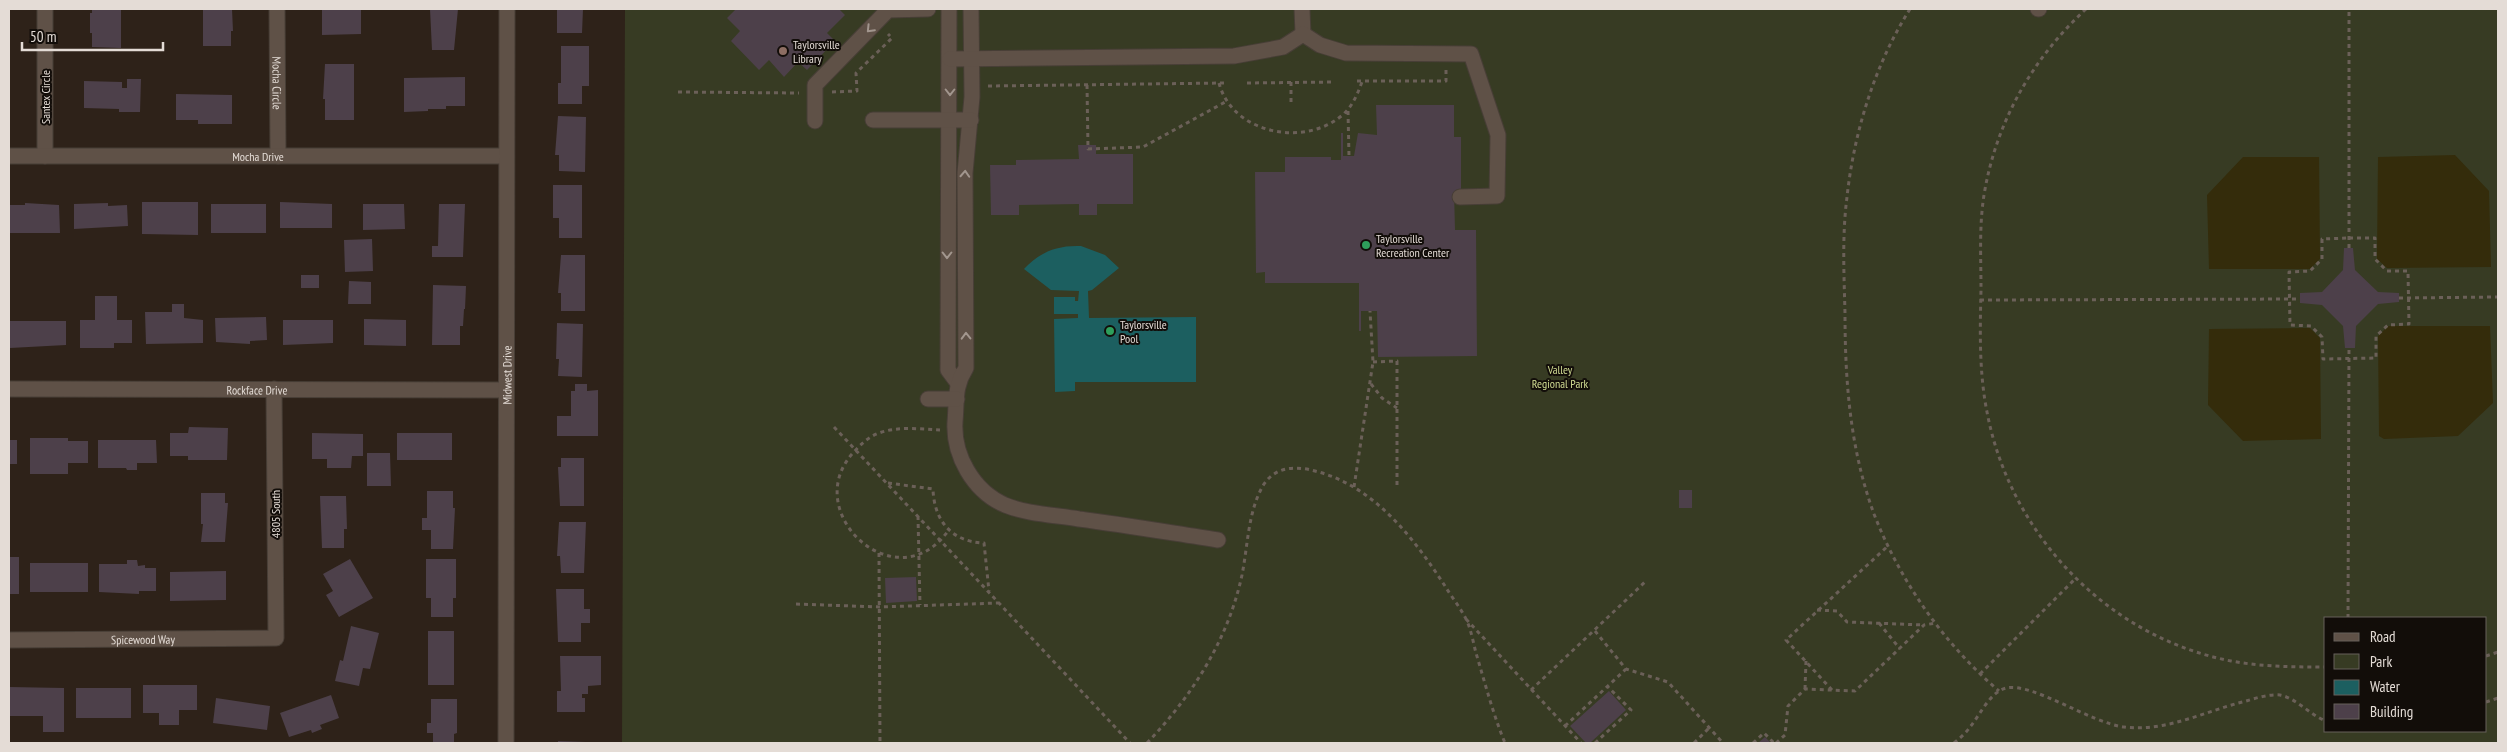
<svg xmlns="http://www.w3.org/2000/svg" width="2507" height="752" font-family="'PT Sans Narrow',sans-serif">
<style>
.green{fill:#373b23;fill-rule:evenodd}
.sand{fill:#342c0b}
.water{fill:#1c5f60}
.building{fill:#4d404a}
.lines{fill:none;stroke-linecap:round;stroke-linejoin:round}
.minor-casing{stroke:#473e36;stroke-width:17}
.path{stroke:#6b6058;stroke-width:3;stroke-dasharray:4 4;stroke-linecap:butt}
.minor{stroke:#5f5147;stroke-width:15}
.oneway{stroke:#a2968e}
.education-dot{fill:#8d6e63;stroke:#120d09;stroke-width:2}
.leisure-dot{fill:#2e9e5b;stroke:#120d09;stroke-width:2}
.labels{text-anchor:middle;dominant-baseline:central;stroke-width:4;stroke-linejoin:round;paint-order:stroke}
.poi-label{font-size:12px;fill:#e4dcd6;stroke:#120d09;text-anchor:start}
.street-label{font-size:12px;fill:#e4dcd6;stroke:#120d09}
.park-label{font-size:12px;fill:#d0db92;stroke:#120d09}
</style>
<rect width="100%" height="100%" fill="#2e2219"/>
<path class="green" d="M625 9H2498V743H622ZM2326 618H2486V731H2326Z"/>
<path class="sand" d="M2455 155 2489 191 2491 267 2387 268 2377 259 2378 157Z
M2243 157H2319L2320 259 2310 269H2209L2207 195Z
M2388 326H2490L2493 403 2458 436 2384 439 2379 436 2378 336Z
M2310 328 2320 338 2321 439 2243 441 2208 405 2209 329Z"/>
<path class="water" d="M1081 246 1105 255 1119 268 1092 290 1088 291 1089 318 1196 317V382H1075V391L1055 392 1054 319 1078 318V314H1054V297H1075V301H1078L1079 291 1051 290 1024 269C1040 252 1057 245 1081 246Z"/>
<path class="building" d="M92 9H121V48L92 47V33H90V13H92Z
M203 9H232L233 31H231V46H203Z
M322 9H361V34L322 35Z
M430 9H458L454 50H432Z
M557 9H583L582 33H557Z
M736 9H839L845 15 827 33 835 41 807 70 798 62 784 77 769 60 759 70 731 41 740 31 727 18Z
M561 46H589V86H582V104H558V83H561Z
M325 64H354V120H325V99H323Z
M465 77V106H446V109H428V111L404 112V78Z
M127 79H141L140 112H119V109L84 108V81L122 82V88H127Z
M176 94 232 95V124H198V120H176Z
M1376 105H1454V137H1461V191H1454L1455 230H1476L1477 356 1378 357 1377 311H1361V331H1359V283H1265V272L1256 273 1255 172H1285V157H1331V160H1341V133H1343V156H1354L1358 133 1377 135Z
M558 116 586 117 585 172 559 171V155H555Z
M1078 145H1096V154H1133V204H1097V215H1079V204L1019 205V215H991L990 165H1016V160L1079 159Z
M553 185H582V238H559V218H553Z
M142 202H198V235L142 234Z
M280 202 332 204V228H280Z
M25 203 59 205 60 233H9V205H25Z
M108 203V206L127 205 128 226 74 229V204Z
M211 204H266V233H211Z
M363 204H404L405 229 363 230Z
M439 204H465L463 257H432V246H438Z
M372 239 373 271 345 272 344 240Z
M2344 248H2353L2355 270 2378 292 2399 293V302L2378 304 2356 326 2355 348H2345L2343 326 2322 305 2300 303V293L2322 292 2343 270Z
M561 255H585V311H561V293H558Z
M301 275H319V288H301Z
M349 281 371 282V304H348Z
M433 285 466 286 465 309H464L463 326H460V345H432Z
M95 296H117V320H132V343H114V348H80V320H95Z
M172 304H184V318L203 320V343L146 344 145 312H172Z
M266 317 267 340 250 341V344L216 342 215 318Z
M364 319 406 320V346L364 345Z
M283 320H333V343L283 345Z
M10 321H66V345L10 348Z
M557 323 583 324 582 377 558 376 559 359H556Z
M575 384H587V391L598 390V436H557V416H571V391H575Z
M189 427 228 428 227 460H188V456H170V433H188Z
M312 433 363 434V456H352L351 468H327V459H312Z
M397 433H452V460H397Z
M30 438H68V441H88V463H68V474H30Z
M9 440H17V464H9Z
M98 440H156L157 463H137V470H127L126 468H98Z
M367 453H390L391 486H367Z
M561 458H584V506H560L558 467H561Z
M1679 490H1692V508H1679Z
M427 491H453V508H455L453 549H431V530H422V518H427Z
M201 493H225V503H228L225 542H201L203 524H201Z
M320 496H346L347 529H344V548H322Z
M559 522H586L584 573H561L560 556H557Z
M9 557H19V594H9Z
M350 559 373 598 339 617 326 595 333 591 323 574Z
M426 559H456V598H453V617H431V598H426Z
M127 560H137L138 566 145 565V568H156V591H139V594L99 592V564H127Z
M30 563H88V592H30Z
M226 571V600L170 601V572Z
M916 577 917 601 886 603 885 578Z
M556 589H584V609H590V623H581V642H558Z
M351 626 379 633 370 669 363 668 359 686 335 681 340 660 343 661Z
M428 631H454V685H428Z
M560 656H601V685L588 686V694H582V698H585V712H557V691H561Z
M143 685H197V710H179V725H159V713H143Z
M9 687 64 688V732H43V716H9Z
M76 688H131V718H76Z
M1609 691 1626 710 1590 743H1586L1570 726Z
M331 695 339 718 320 725 322 729 312 733 311 730 289 737 280 713Z
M216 698 270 706 267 730 213 723Z
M431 699H457V733L454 734V743H433V733H427V723H431Z
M1765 737 1771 743H1758Z
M558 741 586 742V743H558Z"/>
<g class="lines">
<g class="minor-casing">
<g id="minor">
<path d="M45 9V156"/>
<path id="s1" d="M277 9 278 156"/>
<path d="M949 9 948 370 957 382"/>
<path d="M971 9 972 97 965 173 966 368C954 387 957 400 955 422 953 455 973 491 1005 505 1027 514 1055 515 1079 519 1125 525 1172 533 1218 540"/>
<path d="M1302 9 1303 34"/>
<path d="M2038 9H2039"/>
<path d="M950 59 1234 56 1283 47 1303 34 1320 45 1346 53 1471 54 1498 135 1497 196 1460 197"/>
<path d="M873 120H971"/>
<path d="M815 121V85L888 10 928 9"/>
<path id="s2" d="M9 156H506"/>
<path id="s3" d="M9 389 505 390"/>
<path d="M928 399H957"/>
<path id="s4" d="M9 640 276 638 274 389"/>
<path id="s5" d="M506 743 507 9"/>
</g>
</g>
<path class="path" d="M1910 9C1875 64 1854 132 1847 197 1842 235 1844 275 1845 313 1845 381 1850 449 1874 514 1900 581 1944 644 1999 691
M2086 9C2032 59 1996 122 1984 195 1979 226 1981 259 1981 290 1980 331 1979 372 1987 412 2010 534 2107 637 2231 661 2263 667 2294 667 2326 667
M1357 81H1446V69
M1291 82V105
M1219 83C1232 133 1302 147 1340 117 1352 108 1357 95 1362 82
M1247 83 1335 82
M1087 85 1088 149 1143 147 1227 101
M988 86 1224 83
M678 92 799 93
M832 92 857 91 856 73 892 38 888 34
M1348 111 1349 156
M2349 238H2375V259L2387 271H2408L2409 324 2388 325 2376 336V358L2323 359 2322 337 2311 326 2290 325 2289 272 2310 271 2322 259V239Z
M2349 248V9
M2399 298 2498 297
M1980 300 2300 299
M1373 362 1397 361V488
M1371 384 1382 398 1397 408
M834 427 1130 743
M940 430C920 429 898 426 879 433 868 437 860 445 852 454 800 514 897 602 948 531
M888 483 933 489C934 521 952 542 984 543L989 591
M1354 487 1373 362 1370 311
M918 516 920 605
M879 553 880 743
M796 604 880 607 999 603
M1817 610 1837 611 1847 622 1924 625
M2348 618 2349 348
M1466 619 1581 743
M1879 623 1900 649
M1595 631 1626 669 1668 682 1723 743
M2486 656 2498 652
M1980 674 2075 579
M1805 689 1806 661
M1531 690 1645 582
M1832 690 1786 640 1889 545
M2486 702 2498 698
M1565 726 1626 669
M1147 743C1192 696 1228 640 1242 575 1248 545 1248 510 1264 484 1276 466 1297 466 1315 471 1374 486 1413 537 1445 586 1451 596 1459 606 1465 617 1471 628 1473 642 1476 653 1485 683 1493 714 1505 743
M1595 743 1631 710 1608 687
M1694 743 1709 728
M1753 743 1764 733 1774 743
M1776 743 1785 735 1788 706 1805 689 1855 691 1924 625 1936 623
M1954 743C1960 738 1966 733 1970 727 1980 715 1990 692 2006 688 2032 682 2091 723 2124 727 2168 732 2205 711 2246 701 2256 698 2269 694 2280 695 2296 698 2310 715 2326 721"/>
<use href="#minor" class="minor"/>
</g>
<defs><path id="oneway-chevron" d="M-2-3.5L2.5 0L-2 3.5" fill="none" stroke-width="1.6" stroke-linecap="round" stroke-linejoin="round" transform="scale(1.25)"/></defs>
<g class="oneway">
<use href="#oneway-chevron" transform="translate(870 29) rotate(134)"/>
<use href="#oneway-chevron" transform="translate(950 92) rotate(90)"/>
<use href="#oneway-chevron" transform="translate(965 174) rotate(-87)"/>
<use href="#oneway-chevron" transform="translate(947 255) rotate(90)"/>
<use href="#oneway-chevron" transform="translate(966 336) rotate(-91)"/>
</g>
<circle class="education-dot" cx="783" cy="51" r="5"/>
<g class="leisure-dot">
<circle cx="1366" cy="245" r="5"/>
<circle cx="1110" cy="331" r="5"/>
</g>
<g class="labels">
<g class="poi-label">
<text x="793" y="44">Taylorsville<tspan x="793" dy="14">Library</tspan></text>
<text x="1376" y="238">Taylorsville<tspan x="1376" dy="14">Recreation Center</tspan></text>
<text x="1120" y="324">Taylorsville<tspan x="1120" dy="14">Pool</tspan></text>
</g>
<g class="street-label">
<text stroke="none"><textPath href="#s1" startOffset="74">Mocha Circle</textPath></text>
<text transform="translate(45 97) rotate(-90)">Santex Circle</text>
<text stroke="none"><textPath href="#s2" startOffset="249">Mocha Drive</textPath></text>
<text stroke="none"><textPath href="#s5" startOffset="368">Midwest Drive</textPath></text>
<text stroke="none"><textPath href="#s3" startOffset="248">Rockface Drive</textPath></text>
<text transform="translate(275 514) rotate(-90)">4805 South</text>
<text stroke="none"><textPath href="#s4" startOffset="134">Spicewood Way</textPath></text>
</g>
<g class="park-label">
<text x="1560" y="369">Valley<tspan x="1560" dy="14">Regional Park</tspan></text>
</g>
</g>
<rect width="2507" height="752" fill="none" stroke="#e4dcd6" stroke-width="20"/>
<rect x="2324" y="617" width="162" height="115" fill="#120d09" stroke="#66605b"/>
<rect x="2334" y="633" width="25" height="8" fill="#5f5147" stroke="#66605b"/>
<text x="2370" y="642" font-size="15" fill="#e4dcd6">Road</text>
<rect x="2334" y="654" width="25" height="15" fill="#373b23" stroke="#66605b"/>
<text x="2370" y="667" font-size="15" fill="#e4dcd6">Park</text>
<rect x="2334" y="680" width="25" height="15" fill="#1c5f60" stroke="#66605b"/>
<text x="2370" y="692" font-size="15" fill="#e4dcd6">Water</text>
<rect x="2334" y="704" width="25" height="15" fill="#4d404a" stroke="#66605b"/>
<text x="2370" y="717" font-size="15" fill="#e4dcd6">Building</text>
<path d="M22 42v8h141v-8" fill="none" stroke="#e4dcd6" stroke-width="2.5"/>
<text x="30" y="42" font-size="15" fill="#e4dcd6" stroke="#120d09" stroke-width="4" paint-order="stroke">50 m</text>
</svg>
